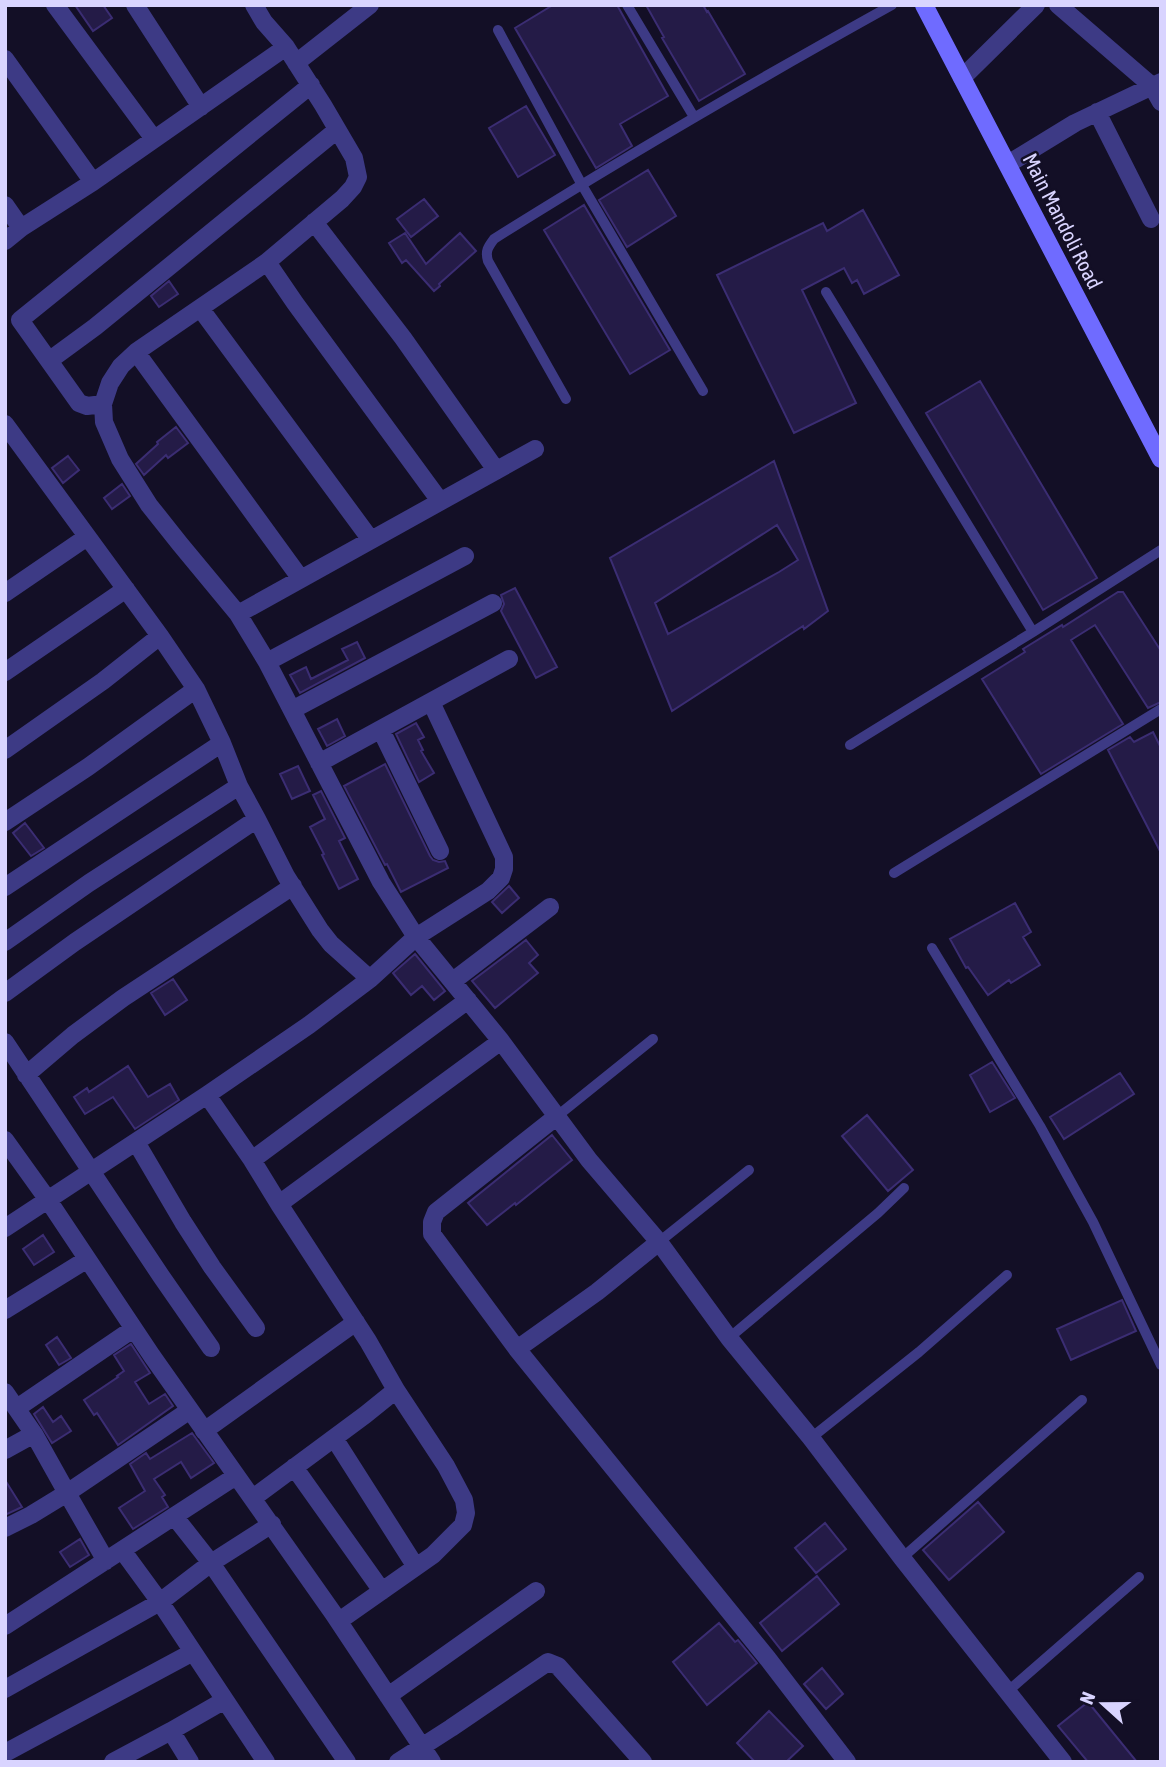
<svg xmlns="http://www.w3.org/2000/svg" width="1166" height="1767" font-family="'Asap Condensed',sans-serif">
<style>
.building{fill:#241b47;stroke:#3b2d73;stroke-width:2;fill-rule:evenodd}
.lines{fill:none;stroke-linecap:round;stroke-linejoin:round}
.lane{stroke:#3d3a85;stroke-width:10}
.street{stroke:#3d3a85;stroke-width:18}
.secondary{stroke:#6f6bff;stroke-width:18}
.labels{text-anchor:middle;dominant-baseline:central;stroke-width:5;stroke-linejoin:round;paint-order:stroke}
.street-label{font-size:21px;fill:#d9d4ff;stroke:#130f26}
</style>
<rect width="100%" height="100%" fill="#130f26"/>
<path class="building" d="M75 5H103L112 18 93 31Z
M553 5H617L668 96 620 124 632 146 596 168 515 28Z
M646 5H703L707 12 708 11 745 74 699 101 662 38 664 37Z
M526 106 555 155 518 177 489 128Z
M648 170 676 216 627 247 599 200Z
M424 199 438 216 411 237 397 219Z
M584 205 670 350 630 374 544 230Z
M863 210 899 275 864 294 857 280 852 283 844 268 802 290 856 403 794 433 717 275 823 223 827 231Z
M405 233 426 264 460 233 476 251 439 284 440 286 434 291 406 260 402 263 389 243Z
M169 281 178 294 159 307 151 296Z
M980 381 1097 578 1043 610 926 413Z
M176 427 188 443 168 458 166 455 144 475 136 464 158 444 157 442Z
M68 456 79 470 63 483 52 468Z
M774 461 828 611 804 629 803 626 672 711 610 558ZM777 525 798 560 779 572 668 634 655 603Z
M122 484 130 496 112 509 104 498Z
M515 588 557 667 536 678 501 611 504 604 501 595Z
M1118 592H1123L1161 651V702L1148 708 1095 625 1071 640 1123 724 1041 774 982 679 1025 652 1023 649 1062 625 1063 627Z
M357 642 365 658 300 693 290 675 306 667 311 679 348 660 342 649Z
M337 719 345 736 327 746 318 729Z
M416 723 424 737 418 740 423 750 421 751 434 773 419 782 396 734Z
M1153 732 1161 748V853L1108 750 1130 737 1134 742Z
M385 764 430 856 433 860 439 862 445 861 448 868 401 892 387 864 385 865 344 786Z
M298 766 310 791 292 799 280 774Z
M321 791 345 838 339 841 358 879 339 889 322 855 324 854 310 827 325 819 313 795Z
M25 823 44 848 31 856 13 833Z
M509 886 519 898 502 913 492 902Z
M1015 903 1031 932 1023 937 1040 965 1011 983 1009 980 988 995 968 967 966 968 950 939Z
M526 940 538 955 529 963 538 973 495 1008 472 981Z
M415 954 445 991 434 1000 422 986 411 995 393 973Z
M173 979 187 1000 165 1015 151 993Z
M992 1062 1015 1098 990 1112 970 1075Z
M128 1066 148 1097 170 1084 179 1100 135 1129 113 1097 85 1114 74 1097 87 1088 89 1092Z
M1120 1073 1134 1094 1064 1139 1050 1117Z
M867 1115 913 1170 888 1191 842 1136Z
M552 1135 572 1160 516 1205 515 1203 487 1225 468 1203Z
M43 1235 54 1252 34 1265 23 1249Z
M1122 1300 1136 1331 1071 1360 1057 1329Z
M57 1337 71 1358 59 1365 46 1345Z
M131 1344 150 1373 135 1382 149 1404 165 1394 173 1406 118 1445 97 1413 94 1415 84 1400 118 1377 117 1376 124 1371 114 1355Z
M43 1407 53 1422 61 1416 71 1431 52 1443 34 1414Z
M192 1433 214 1463 191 1478 181 1462 154 1479 165 1495 162 1497 168 1507 133 1529 119 1508 145 1491 130 1464 146 1453 150 1459Z
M5 1480 22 1507 5 1515Z
M978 1502 1004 1532 949 1580 923 1550Z
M825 1523 846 1549 816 1573 795 1548Z
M80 1539 89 1555 70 1567 60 1552Z
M817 1576 839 1604 782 1651 760 1623Z
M719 1623 735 1642 738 1640 757 1663 707 1705 673 1662Z
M822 1668 843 1694 826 1709 804 1684Z
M1088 1702 1137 1762H1088L1058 1726Z
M769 1711 803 1746 786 1762H755L737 1743Z"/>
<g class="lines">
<path class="lane" d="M627 5 694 117
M498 30 582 185 703 391
M826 292 1033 632
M566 399 488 261C485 251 488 247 494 239 624 157 757 80 892 5
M850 745 1033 632 1161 550
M894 873 1161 709
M932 948 1040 1126 1093 1222 1161 1365
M556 1117 653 1039
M659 1242 749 1170
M729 1338 878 1213 904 1188
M811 1438 919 1352 1007 1275
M902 1558 1082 1400
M1007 1692 1139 1577"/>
<path class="street" d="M55 5 154 139
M135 5 201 107
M254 5 264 22 286 47 323 105 354 158 358 177 353 187 342 199 267 262 136 352 121 366 110 383 103 404 104 422 120 459 149 505 180 544 238 614 267 662 381 882 416 937 501 1041 589 1160 659 1242 729 1338 811 1438 902 1558 1063 1762
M1058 5 1152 86 1161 102
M5 59 93 182
M296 63 370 5
M962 78 1036 5
M1097 112 1151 219
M1008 164 1075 123 1161 82
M5 205 21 228
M314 222 403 338 496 470
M5 241 21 228 93 182 286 47
M267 262 295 303 440 501
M200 308 371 540
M136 352 301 579
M50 360 95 327 337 130
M103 404 87 406 79 403 20 320 311 85
M5 424 160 636 196 689 222 743 239 786 257 819 286 876 320 930 331 944 370 979
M5 593 87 537
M238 614 535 449
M267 662 465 556
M5 672 126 589
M292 710 493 603
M381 730 440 851
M5 750 103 681 160 636
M319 763 509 659
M5 822 88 767 196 689
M5 887 222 743
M5 942 89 883 239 786
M453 981 550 907
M5 993 75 942 257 819
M5 1042 161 1276 211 1348
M26 1075 73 1035 123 998 293 886
M207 1095 252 1160 279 1204 368 1341 396 1390 446 1466 464 1500 466 1513 463 1525 433 1555 339 1621
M556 1117 436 1212 432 1222V1234L517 1349 768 1659 847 1762
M5 1140 48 1200 152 1356 333 1613 432 1762
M136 1142 183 1222 212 1267 256 1328
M252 1160 468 1000
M279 1204 501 1041
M5 1228 207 1095 309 1025 370 979 416 937 488 891 501 878 504 869V857L431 702
M5 1310 86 1260
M517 1349 597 1292 659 1242
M5 1392 34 1434 67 1493 31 1515 5 1528
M17 1408 133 1329
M203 1429 204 1431 356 1322
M334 1438 416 1567
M5 1450 34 1434
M294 1467 382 1591
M253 1498 365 1415 396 1390
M174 1516 211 1563 347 1762
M122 1550 160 1602 266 1762
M106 1561 67 1493 190 1410
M5 1626 236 1476
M5 1689 160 1602 211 1563 272 1524
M388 1696 536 1591
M171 1731 225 1700
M5 1753 193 1652
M113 1762 171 1731 190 1762
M398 1762 451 1728 548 1662 558 1666 643 1762"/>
<path class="secondary" d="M924 5 1161 459"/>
</g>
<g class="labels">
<g class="street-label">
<text transform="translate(1063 221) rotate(63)">Main Mandoli Road</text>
</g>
</g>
<rect width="1166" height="1767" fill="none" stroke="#d9d4ff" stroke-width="14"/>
<g transform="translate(1103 1704) rotate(291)" stroke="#130f26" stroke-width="5" paint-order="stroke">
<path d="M0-5L12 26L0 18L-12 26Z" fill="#d9d4ff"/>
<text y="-10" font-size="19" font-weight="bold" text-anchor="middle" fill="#d9d4ff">N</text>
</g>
</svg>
